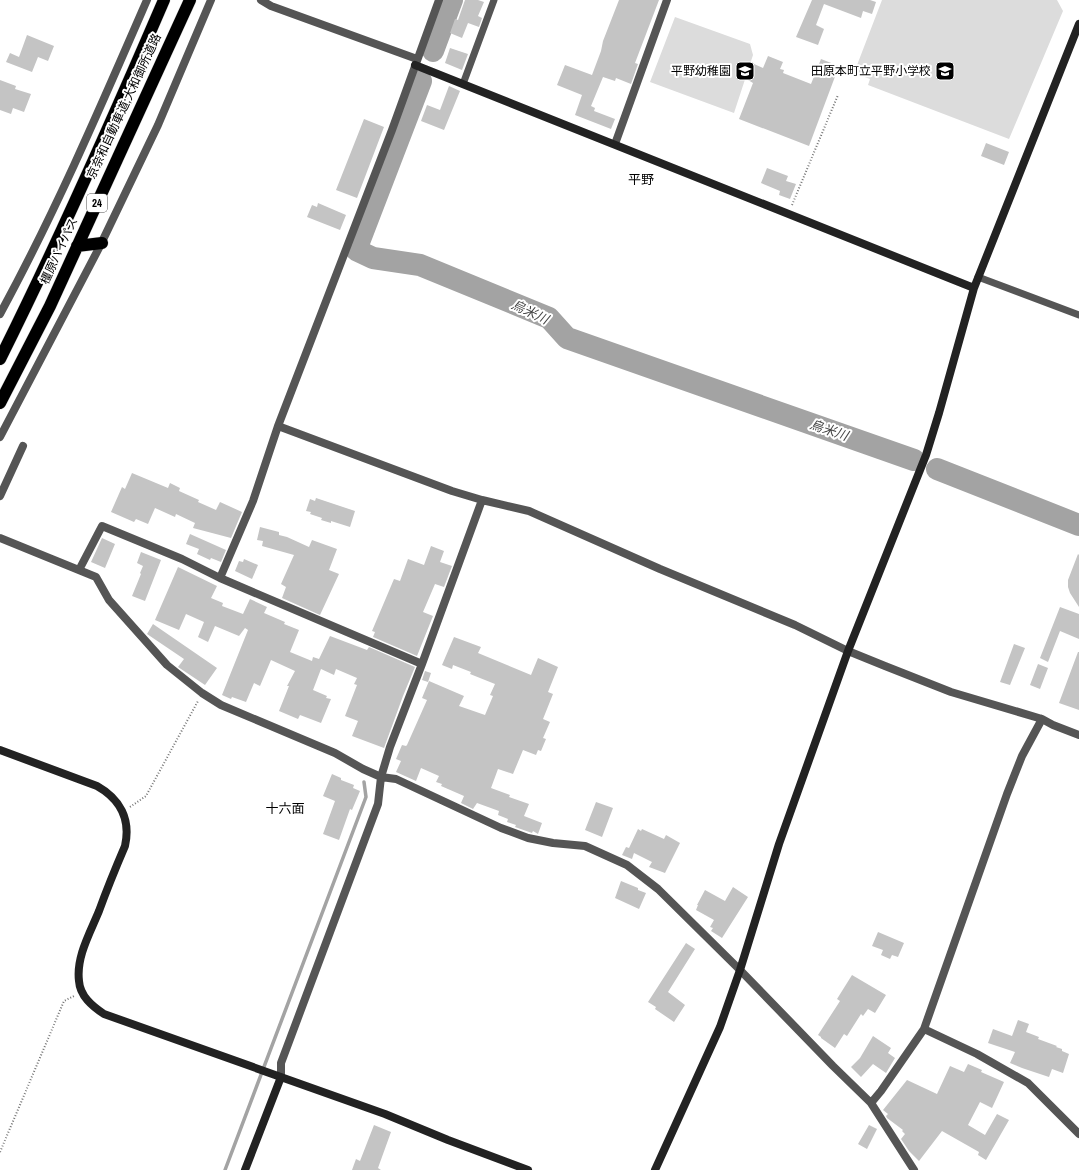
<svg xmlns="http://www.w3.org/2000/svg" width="1079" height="1170" font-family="'Archivo Narrow','Noto Sans JP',sans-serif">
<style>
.green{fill:#dcdcdc}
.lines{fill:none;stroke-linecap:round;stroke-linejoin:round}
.stream{stroke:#a3a3a3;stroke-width:3.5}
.river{stroke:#a3a3a3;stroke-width:22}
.building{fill:#c4c4c4}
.highway-casing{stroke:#dbdbdb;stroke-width:13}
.path{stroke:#777;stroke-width:2;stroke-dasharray:1 2;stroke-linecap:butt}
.lane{stroke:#555;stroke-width:7}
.street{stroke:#555;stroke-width:8}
.secondary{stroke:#222;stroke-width:8}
.highway{stroke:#000;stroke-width:12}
.labels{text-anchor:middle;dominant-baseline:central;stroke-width:4;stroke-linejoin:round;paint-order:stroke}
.shield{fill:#fff;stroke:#4c4c4c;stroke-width:1}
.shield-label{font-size:11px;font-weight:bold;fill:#000}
.poi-label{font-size:12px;fill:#000;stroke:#fff;text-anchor:end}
.street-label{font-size:12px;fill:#000;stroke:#fff}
.neighbourhood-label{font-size:13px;fill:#000;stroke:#fff}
.water-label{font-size:13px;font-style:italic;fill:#444;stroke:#fff}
</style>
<rect width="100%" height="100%" fill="#fff"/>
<path class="green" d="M882 0H1057L1063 11 1009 139 868 85 870 79 854 73Z
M675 17 750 44 753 55 734 113 650 82Z"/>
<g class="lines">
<path class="stream" d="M225 1170 366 797 364 782"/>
<path class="river" d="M433 51 452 0
M421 81 356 250 373 258 420 265 549 318 567 338 914 460
M937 469 1079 525"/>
</g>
<path class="building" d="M465 0H478L484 2 478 16 482 18 479 27 468 23 462 38 450 33 455 19 458 20Z
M619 0H659L635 63 638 64 631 84 616 78 615 81 603 77 591 106 595 108 594 111 615 119 611 129 575 115 582 95 557 85 565 65 592 75 601 51 603 41Z
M812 0H870L876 2 872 14 863 11 861 18 824 4 816 25 824 29 818 45 796 37Z
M27 35 54 46 48 61 38 57 32 72 6 62 10 53 19 57Z
M450 48 468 54 462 70 445 63Z
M768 56 783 62 780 69 784 70 783 73 811 84 821 59 839 66 809 146 739 119 753 83 748 80 754 64 763 68Z
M0 80 16 86 15 89 31 94 24 112 13 108 11 114 0 110Z
M449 86 460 91 444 130 421 121 427 105 440 110Z
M364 119 384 127 357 198 336 190Z
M986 143 1009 152 1004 165 981 156Z
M767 168 788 176 786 181 796 184 790 199 779 195 780 191 761 183Z
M318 203 346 215 340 230 307 217 312 205 317 207Z
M132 473 168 488 170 483 180 488 179 491 199 500 198 502 216 510 220 502 242 512 231 538 193 528 195 523 176 514 175 517 155 508 148 524 136 519 134 522 111 512 122 487 125 489Z
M316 498 355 511 350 527 331 521V523L321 520 322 518 310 514 311 512 306 511 310 499 315 501Z
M260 527 279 532V535L287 537 309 547 312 540 337 549 329 570 339 574 320 615 282 598 286 587 281 584 294 555 262 546 263 541 257 540Z
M190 534 226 550 221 562 211 558 210 560 197 554 199 549 186 544Z
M102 538 115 544 105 568 91 562Z
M431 546 444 551 440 562 452 566 444 587 435 584 423 612 433 616 417 656 373 637 375 632 372 631 394 579 400 581 408 559 424 565Z
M141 552 161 560 145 601 132 596 141 574 140 573 143 566 137 563Z
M1078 554 1079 555V607L1070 593 1068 587V580Z
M244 559 258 565 252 579 235 571 239 561 243 562Z
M178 567 217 586 211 598 223 603 222 606 243 614 250 599 267 607 264 613 285 622 284 624 299 630 290 652 312 661 313 657 319 659 330 636 367 650 369 647 415 667 403 696 384 748 352 736 358 721 345 716 357 685 354 684 357 678 336 669 334 675 321 669 313 690 327 696 326 698 331 699 321 723 300 715 298 719 279 711 289 686H287L295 671 271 660 260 686 254 683 246 702 232 697 231 699 222 695 248 630 245 628 239 636 215 626 208 642 198 637 204 622 186 614 179 630 155 620Z
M1060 607 1079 614V639L1060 631 1048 662 1040 658Z
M153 624 217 668 205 685 178 667 184 659 147 634Z
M454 637 481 647 478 653 531 675 538 658 558 667 548 692 553 694 543 719 550 722 543 738 546 739 541 751 538 750 536 755 523 750 513 774 498 769 491 788 510 795 509 797 529 804 524 816 542 823 538 834 533 831 532 833 515 827 516 825 507 822 508 819 498 815 499 811 477 803 473 809 461 803 464 796 441 786 442 784 436 782 439 776 421 768 416 781 396 772 401 761 396 759 402 745 406 746 407 745 427 700 422 698 429 681 464 696 459 706 485 715 493 696 490 695 495 684 470 674 471 672 453 665 452 669 442 665Z
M1014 644 1025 648 1010 685 1000 682Z
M1078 652H1079V710L1059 703Z
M1038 664 1048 668 1040 689 1030 685Z
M425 671 431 673 428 682 422 680Z
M332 774 341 778V780L354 785 353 788 360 791 352 810 350 809 339 840 323 834 335 801 323 796Z
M596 802 613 808 602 837 585 830Z
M638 829 641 831 642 829 664 839 666 835 680 843 665 873 649 867 652 862 634 853 632 859 622 855 626 847 629 848Z
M621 881 638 888V890L646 893 639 909 615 898Z
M733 887 748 897 722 938 711 931 713 928 710 927 714 920 696 910 698 905H697L705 890 725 901Z
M878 932 904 943 898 957 892 955 890 959 881 955 883 950 872 946Z
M686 943 695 949 668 992 685 1005 674 1022 655 1009 656 1007 648 1002Z
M852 975 886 995 875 1013 868 1009 863 1016 861 1014 847 1036 844 1034 835 1048 821 1038V1037L818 1035 840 1001 837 999Z
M1018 1020 1029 1024 1026 1032 1039 1037 1038 1039 1057 1046 1056 1047 1062 1049V1051L1069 1054 1063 1073 1052 1069 1049 1077 1022 1068 1010 1063 1015 1052 988 1043 993 1029 1012 1036Z
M873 1036 891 1048 888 1053 895 1058 886 1073 873 1064 861 1077 851 1067 860 1058Z
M968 1064 982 1070 981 1072 1004 1082 992 1108 980 1102 968 1125 985 1135 997 1114 1009 1120 986 1160 978 1155 979 1152 942 1131 919 1161 909 1151 901 1139 905 1134 902 1131 903 1130 887 1118 886 1116 888 1114 883 1110 907 1080 937 1094 950 1066 964 1072Z
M374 1125 391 1132 378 1168 381 1170H352L356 1159 360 1161Z
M869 1125 877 1129 867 1149 858 1144Z"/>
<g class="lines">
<g class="highway-casing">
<path id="highway" d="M77 246 102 243
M0 359C59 241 112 121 164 0
M0 403 50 306 190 0"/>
</g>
<path class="path" d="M792 205 838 95
M130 807 146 796 198 701
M0 1152 64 1001 74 996"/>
<path class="lane" d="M463 84 494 0
M978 277 1079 315"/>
<path class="street" d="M261 0 271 6 417 59
M615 144 667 0
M0 314C55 213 101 106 147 0
M278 426 452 491 482 500 529 511 660 569 795 625 848 651 885 666 951 692 1042 719 1053 725 1079 735
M0 437 99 248 158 125 211 0
M0 496 23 446
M0 538 96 577 109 600 167 665 202 693 221 705 335 753 363 769 381 777 396 779 501 828 528 838 553 843 585 846 627 865 658 889 740 970 833 1066 871 1103 914 1170
M79 570 102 526 182 559 220 578 422 664
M220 578 253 501 278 426 392 130 439 0
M924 1029 977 1054 1028 1083 1079 1134
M281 1077V1063L378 804 381 777 390 747 422 664 482 500
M871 1103 881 1091 924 1029 1007 794 1022 756 1042 719"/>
<path class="secondary" d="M415 65 974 288
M0 750 97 786C120 799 131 819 125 846 116 867 107 889 99 911 90 933 76 957 79 981 80 996 92 1006 104 1014L385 1114 448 1140 528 1170
M245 1170 281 1077
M655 1170 720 1027 740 970 779 844 848 651 926 455 939 413 974 288 1079 24"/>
<use href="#highway" class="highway"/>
</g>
<defs>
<g id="school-square" transform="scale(1)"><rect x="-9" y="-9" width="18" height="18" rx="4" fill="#000" stroke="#fff"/><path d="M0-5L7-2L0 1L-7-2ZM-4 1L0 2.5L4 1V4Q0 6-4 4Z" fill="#fff"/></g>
</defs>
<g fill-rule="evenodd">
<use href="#school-square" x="745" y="71"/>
<use href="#school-square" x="945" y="71"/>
</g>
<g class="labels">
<rect class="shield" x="87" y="194" width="20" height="18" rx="3"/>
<g class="shield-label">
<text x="97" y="203">24</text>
</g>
<g class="poi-label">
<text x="731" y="71">平野幼稚園</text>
<text x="931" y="71">田原本町立平野小学校</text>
</g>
<g class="street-label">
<text transform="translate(124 106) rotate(-65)">京奈和自動車道;大和御所道路</text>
<text transform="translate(59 251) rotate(-65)">橿原バイパス</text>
</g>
<g class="neighbourhood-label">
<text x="641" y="179">平野</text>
<text x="285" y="808">十六面</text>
</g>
<g class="water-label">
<text transform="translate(530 312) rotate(25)">烏米川</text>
<text transform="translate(829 430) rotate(19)">烏米川</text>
</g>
</g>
</svg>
